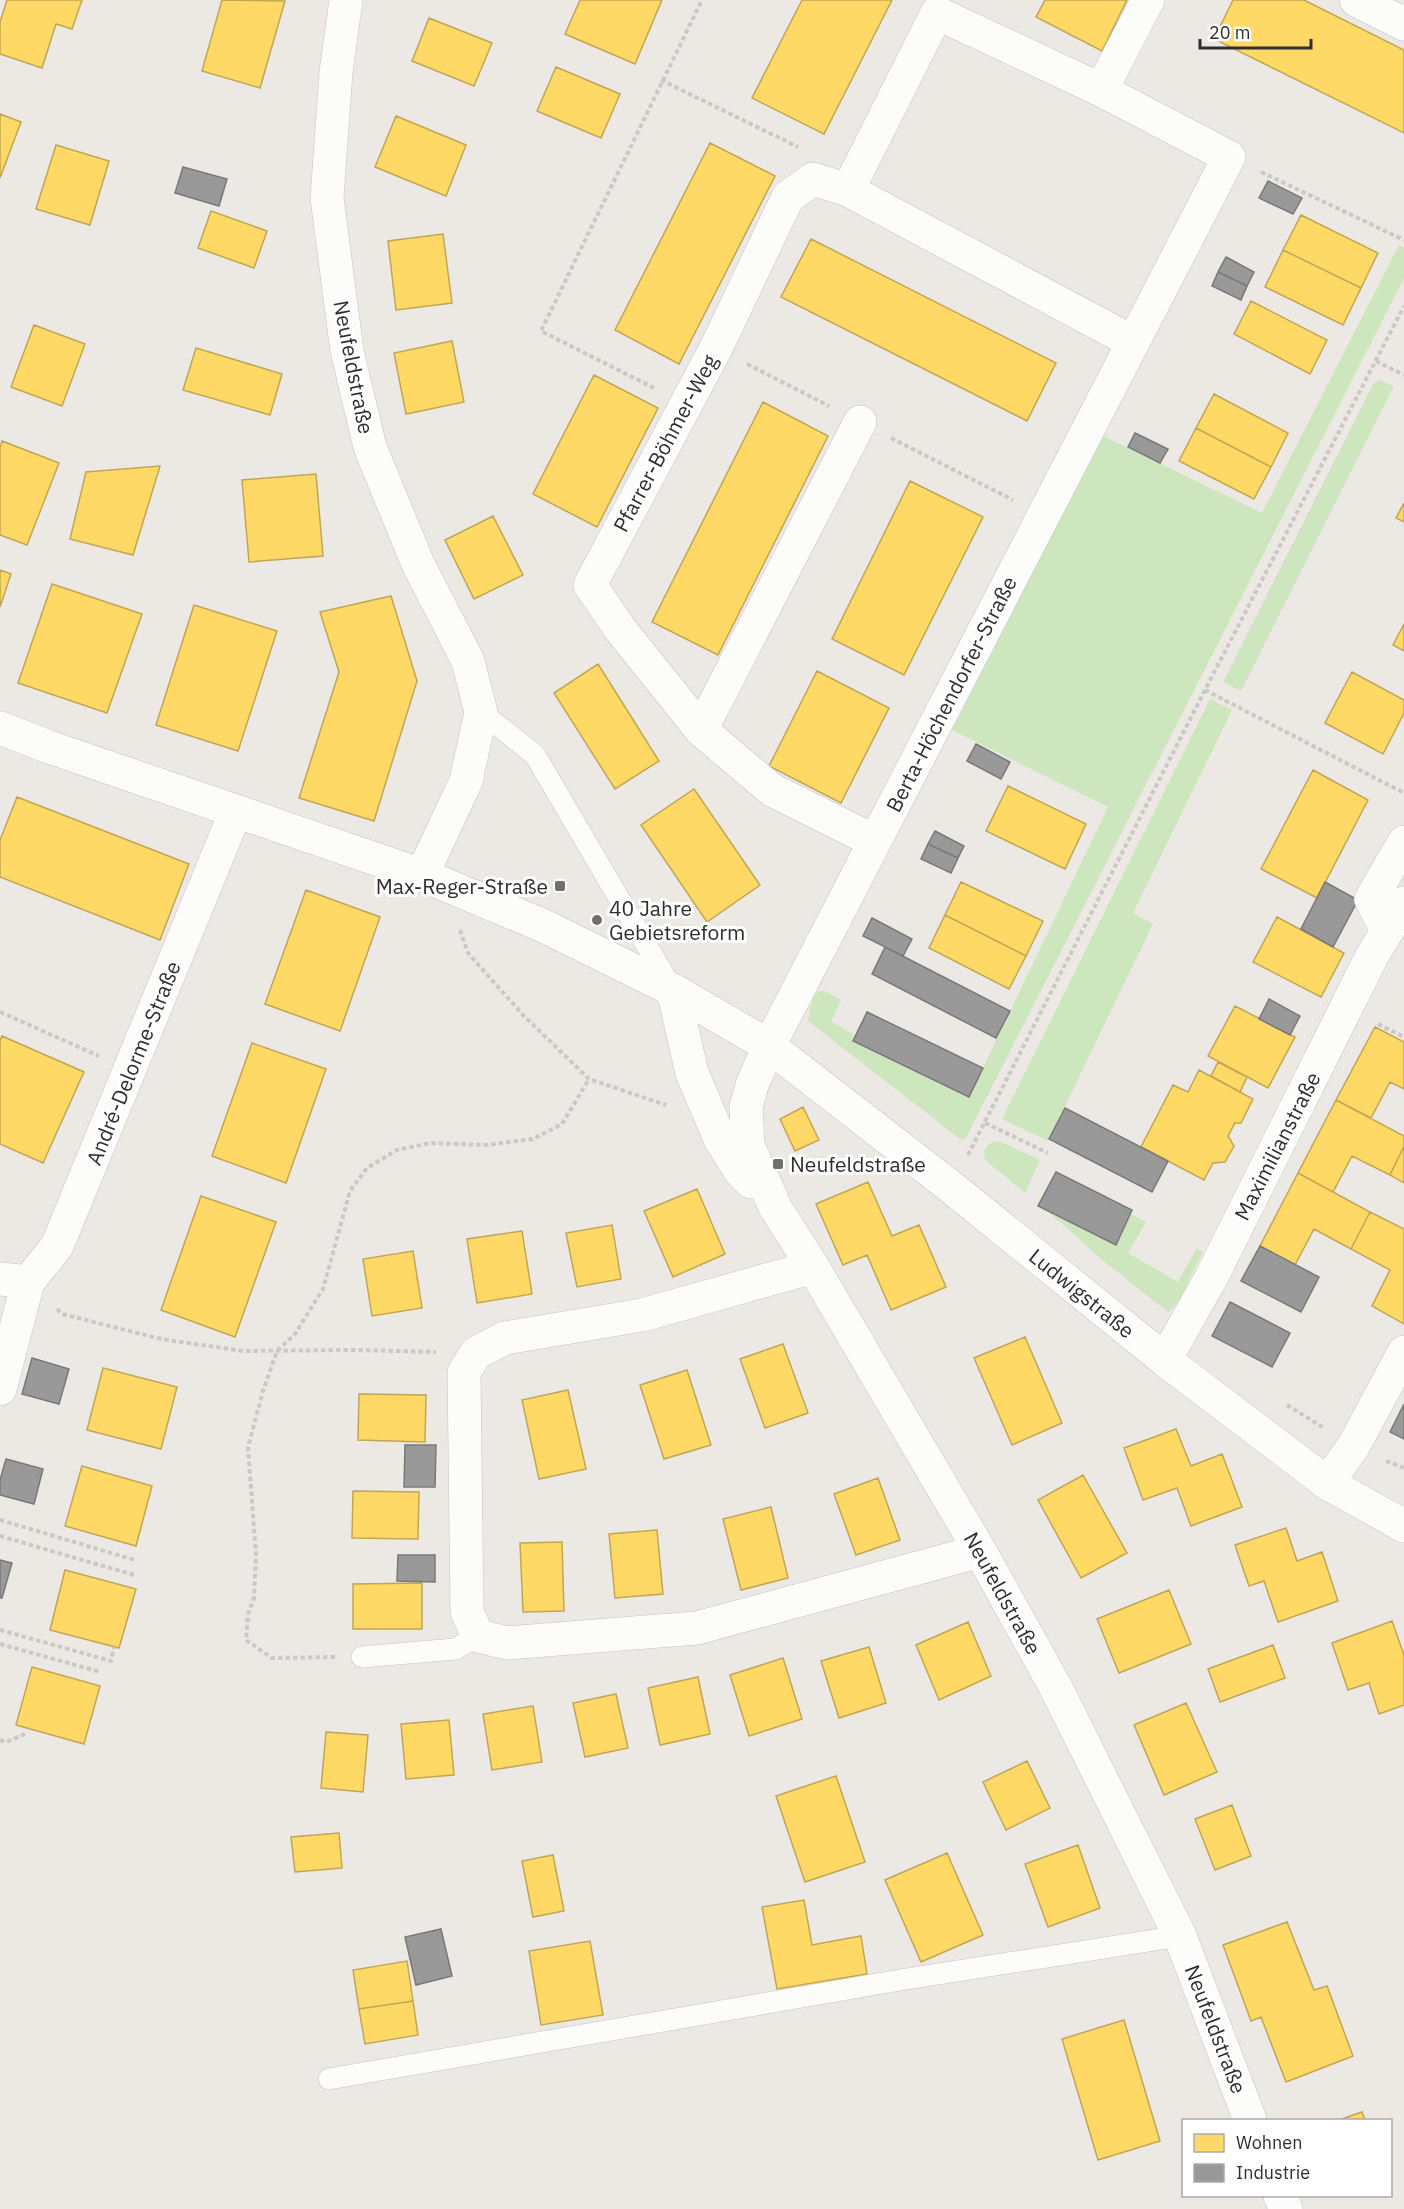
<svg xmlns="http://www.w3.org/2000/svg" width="1404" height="2209" font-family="'IBM Plex Sans',sans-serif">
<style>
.green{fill:#cee6be}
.homes{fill:#ffd966;stroke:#c0a655;stroke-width:1.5}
.industry{fill:#999;stroke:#797979;stroke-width:1.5}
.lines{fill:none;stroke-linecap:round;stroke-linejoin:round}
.service-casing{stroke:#c5c4c5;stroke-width:22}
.minor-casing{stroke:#c5c4c5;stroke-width:34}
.path{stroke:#c9c9c8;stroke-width:4;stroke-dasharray:4.5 3;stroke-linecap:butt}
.service{stroke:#fcfcfb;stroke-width:21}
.minor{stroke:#fcfcfb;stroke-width:33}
.poi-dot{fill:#706f6e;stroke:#fff;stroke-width:2}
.labels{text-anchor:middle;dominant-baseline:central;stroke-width:6;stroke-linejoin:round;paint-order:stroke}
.street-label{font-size:21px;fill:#2e2e2e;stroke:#fff}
.poi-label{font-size:21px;fill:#2e2e2e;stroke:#fff;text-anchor:start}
</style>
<rect width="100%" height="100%" fill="#ece8e4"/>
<path class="green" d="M1399 245 1404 248V278L967 1136 965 1139H960L808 1021 813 997 819 991H825L841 1000 831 1021 856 1036 854 1041 969 1097 1108 807 952 730 1103 436 1262 513Z
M1379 380 1394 386 1241 691 1223 682 1373 384Z
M1210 699 1232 710 1133 913 1153 924 1048 1141 1002 1119Z
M994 1141 1001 1142 1040 1160 1025 1193 985 1160 984 1151 989 1144Z
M1044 1208 1115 1244 1131 1214 1146 1222 1128 1253 1178 1282 1196 1249 1203 1252 1179 1301 1168 1312 1106 1263Z"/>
<path class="homes" d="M7 0H82L72 29 56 24 42 68 0 54V22Z
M222 0 285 1 260 88 202 71Z
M580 0H662L635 64 565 34Z
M802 0H892L824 134 752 98Z
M1045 0H1127L1102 51 1036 17Z
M1233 0H1304L1404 50V133L1214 39Z
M429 18 492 43 474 86 412 61Z
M556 67 620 94 601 138 537 111Z
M0 114 21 122 0 178Z
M396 116 466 145 446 196 375 167Z
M710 143 775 176 679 364 615 330Z
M56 145 109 161 90 225 36 209Z
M211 211 267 231 254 268 198 248Z
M1301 215 1378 253 1361 288 1283 250Z
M443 234 452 303 396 310 388 241Z
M811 239 1056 363 1027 421 781 297Z
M1283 250 1361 288 1343 325 1265 287Z
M1251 301 1327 340 1310 374 1234 334Z
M34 325 85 344 62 406 11 387Z
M452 341 464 402 406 414 394 353Z
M196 348 282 374 270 415 183 390Z
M594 375 658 408 597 527 533 494Z
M1214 394 1288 433 1271 467 1196 428Z
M763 402 828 436 718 655 652 622Z
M1196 428 1271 467 1254 499 1179 461Z
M2 441 59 463 27 545 0 535V448Z
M160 466 133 555 70 539 86 472Z
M316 474 323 556 249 562 242 480Z
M910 481 983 517 904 675 832 639Z
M1404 503V522L1396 518Z
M493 516 523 575 474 599 445 540Z
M0 570 11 574 0 607Z
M52 584 142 614 107 713 18 683Z
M391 596 417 681 374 821 299 798 339 672 320 612Z
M194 605 277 631 238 751 156 725Z
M1404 624V651L1393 645Z
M598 664 659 761 615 789 554 693Z
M817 671 889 708 841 803 769 766Z
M1352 672 1404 700V713L1383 754 1325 723Z
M1313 770 1368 800 1317 898 1261 869Z
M1008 786 1086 824 1065 869 986 831Z
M694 789 760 885 707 922 641 825Z
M17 797 189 864 160 940 0 877V840Z
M961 882 1043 921 1026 956 945 915Z
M306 890 380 917 340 1031 265 1004Z
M945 915 1026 956 1009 989 929 948Z
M1277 917 1344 953 1321 997 1253 962Z
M1235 1006 1295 1037 1268 1088 1208 1056Z
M1375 1027 1404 1042V1089L1390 1082 1371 1118 1336 1100Z
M2 1036 84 1072 43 1163 0 1144V1041Z
M252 1043 326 1069 286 1183 212 1156Z
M1218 1062 1247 1077 1240 1092 1211 1076Z
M1199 1070 1253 1099 1241 1123H1235L1228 1136 1234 1146 1225 1162 1213 1163 1204 1180 1141 1147 1173 1085 1188 1092Z
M1336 1100 1404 1136V1146L1390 1175 1352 1156 1333 1192 1298 1173Z
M803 1107 819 1140 795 1151 780 1119Z
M1404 1146V1183L1390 1175Z
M1298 1173 1370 1212 1351 1249 1314 1229 1295 1265 1260 1246Z
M868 1182 892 1236 919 1225 946 1287 891 1310 867 1255 843 1265 816 1204Z
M697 1189 725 1254 673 1277 644 1211Z
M201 1196 276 1222 235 1337 161 1310Z
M1370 1212 1404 1229V1324L1372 1306 1390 1270 1351 1249Z
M612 1225 621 1279 577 1287 566 1233Z
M522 1231 532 1294 477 1303 467 1239Z
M413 1251 422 1308 372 1316 363 1259Z
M1025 1337 1062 1423 1012 1445 974 1358Z
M783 1344 808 1413 765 1428 740 1359Z
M103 1368 177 1387 161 1449 87 1430Z
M687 1370 711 1445 664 1459 640 1385Z
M568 1390 586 1469 539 1479 522 1400Z
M359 1394 426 1395 425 1442 358 1440Z
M1176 1429 1191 1466 1222 1454 1242 1507 1191 1526 1177 1488 1143 1500 1124 1448Z
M82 1466 152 1486 136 1546 65 1526Z
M1083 1475 1127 1553 1081 1578 1038 1500Z
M878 1478 900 1540 856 1555 834 1494Z
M353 1491 419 1492 418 1539 352 1538Z
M771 1507 788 1578 741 1590 723 1519Z
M1286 1528 1297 1561 1322 1552 1338 1601 1278 1622 1264 1581 1249 1586 1235 1545Z
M657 1530 663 1594 615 1598 609 1534Z
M562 1542 564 1611 523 1612 520 1543Z
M65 1570 136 1589 119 1648 50 1630Z
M422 1583V1629H353V1584Z
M1169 1590 1191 1644 1119 1673 1097 1619Z
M1392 1621 1404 1655V1705L1379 1714 1369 1683 1348 1690 1332 1643Z
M968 1622 991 1676 939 1700 916 1645Z
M1273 1645 1285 1678 1220 1702 1208 1669Z
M869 1647 886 1703 839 1718 821 1661Z
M783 1658 802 1719 749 1736 730 1675Z
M32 1667 100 1686 84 1744 16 1725Z
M698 1677 710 1734 660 1745 648 1688Z
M616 1694 628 1748 585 1757 573 1703Z
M1186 1703 1217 1772 1164 1795 1134 1725Z
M533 1706 542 1762 492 1770 483 1714Z
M449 1720 454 1775 406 1779 401 1724Z
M326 1732 368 1735 363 1792 321 1788Z
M1027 1761 1050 1808 1006 1830 983 1782Z
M836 1776 865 1862 805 1882 776 1796Z
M1232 1805 1251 1856 1215 1870 1195 1819Z
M339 1833 342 1868 295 1872 291 1837Z
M1078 1845 1100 1908 1048 1927 1025 1864Z
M947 1853 983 1935 921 1962 885 1880Z
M553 1855 564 1911 533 1917 522 1861Z
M804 1900 812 1945 861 1936 867 1974 777 1989 762 1907Z
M1287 1922 1314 1990 1327 1986 1353 2056 1286 2082 1261 2017 1251 2021 1223 1945Z
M590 1941 603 2015 541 2025 529 1951Z
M407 1961 413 2001 359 2009 353 1970Z
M413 2001 418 2035 365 2044 359 2009Z
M1124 2020 1160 2141 1098 2160 1062 2039Z
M1362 2112 1365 2120H1339Z"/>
<path class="industry" d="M183 167 227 179 219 206 175 193Z
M1268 181 1302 198 1293 214 1259 198Z
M1226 257 1254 272 1247 286 1218 272Z
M1218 272 1247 286 1241 300 1212 286Z
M1135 433 1168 449 1160 463 1128 447Z
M976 744 1010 762 1001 779 967 761Z
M935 831 964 846 958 858 928 844Z
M928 844 958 858 951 873 921 859Z
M1325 882 1358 900 1333 947 1301 929Z
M872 918 912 939 903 956 863 936Z
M885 947 1010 1011 996 1038 872 974Z
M1269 999 1300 1016 1290 1035 1259 1019Z
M867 1012 983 1068 969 1097 853 1041Z
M1065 1108 1168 1161 1152 1192 1049 1139Z
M1056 1172 1132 1210 1116 1245 1038 1206Z
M1260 1246 1319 1277 1301 1312 1241 1281Z
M1230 1302 1290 1333 1272 1367 1212 1336Z
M32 1358 69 1369 59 1404 22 1394Z
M1404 1404V1439L1390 1432Z
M405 1445H436L435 1487H404Z
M6 1459 43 1469 34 1504 0 1495V1480Z
M398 1555H435V1582L397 1581Z
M0 1560 12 1563 2 1598H0Z
M441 1929 452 1976 416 1985 405 1937Z"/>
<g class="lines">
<g class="service-casing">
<path id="service" d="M481 712 535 755 671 987
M362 1657 455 1649 478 1636
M329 2079 894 1981 1180 1936"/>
</g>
<g class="minor-casing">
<path id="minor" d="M346 0 336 72 327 198 347 351 370 447 418 564 468 661 481 712 466 781 422 875
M1148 0 1101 90 1229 157 769 1046 752 1085 746 1107 748 1146 764 1181 775 1207 813 1267 980 1551 1055 1686 1180 1936 1250 2120
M1356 0 1404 24
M1101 90 937 13 848 190 1133 342
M848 190 813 179 788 197 716 348 590 585 620 629 701 730 772 790 874 841
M0 728 49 747 422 875 544 926 673 990 769 1046 951 1187 1165 1360 1327 1483 1404 1526
M701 730 860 422
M1387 931 1371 899 1404 842
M673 990 692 1073 720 1139 740 1171 751 1182
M813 1267 642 1315 505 1338 476 1353 464 1372 467 1612 478 1636 507 1643 697 1628 980 1551
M0 1279 28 1282 57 1246 236 811
M1165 1360 1211 1278 1372 956 1404 903
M0 1389 28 1282
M1327 1483 1353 1447 1404 1352
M1280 2196 1286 2209"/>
</g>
<path class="path" d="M661 80 798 147
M1261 172 1404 240
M1376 361 1404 375
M747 364 829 406
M654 388 541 331 702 0
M891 438 1013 500
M1205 690 1404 793
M460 930 468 953 523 1015 589 1079 666 1105
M0 1012 99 1056
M1378 1024 1404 1037
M985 1123 1048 1153
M968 1155 1205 690 1404 306
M57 1309 62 1314 161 1339 243 1351 357 1350 436 1352
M1287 1405 1324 1428
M1386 1461 1404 1468
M0 1520 135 1560
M0 1536 134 1575
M0 1630 111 1661 114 1647
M0 1644 100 1672
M335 1657 272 1658 246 1640 248 1614 254 1598 256 1555 248 1447 263 1391 277 1351 295 1334 323 1289 350 1191 367 1168 397 1150 430 1143 486 1145 533 1139 562 1124 589 1079
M0 1740 6 1742 25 1734"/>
<use href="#service" class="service"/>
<use href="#minor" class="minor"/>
</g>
<g class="poi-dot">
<rect x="554" y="880" width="12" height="12" rx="3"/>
<circle cx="597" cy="920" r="6"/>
<rect x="772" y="1158" width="12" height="12" rx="3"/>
</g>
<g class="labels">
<g class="street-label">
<text transform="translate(354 367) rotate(79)">Neufeldstraße</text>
<text transform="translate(665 443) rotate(-62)">Pfarrer-Böhmer-Weg</text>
<text transform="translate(951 694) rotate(-63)">Berta-Höchendorfer-Straße</text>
<text transform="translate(133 1063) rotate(-68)">André-Delorme-Straße</text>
<text transform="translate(1277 1146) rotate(-63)">Maximilianstraße</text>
<text transform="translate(1082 1293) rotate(39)">Ludwigstraße</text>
<text transform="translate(1003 1593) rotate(61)">Neufeldstraße</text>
<text transform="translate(1216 2029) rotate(69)">Neufeldstraße</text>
</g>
<g class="poi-label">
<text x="548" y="886" text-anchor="end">Max-Reger-Straße</text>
<text x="609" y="908">40 Jahre<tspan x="609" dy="24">Gebietsreform</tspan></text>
<text x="790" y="1164">Neufeldstraße</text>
</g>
</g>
<rect x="1182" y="2119" width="210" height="78" fill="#ffffff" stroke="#ababab" stroke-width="1.5"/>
<rect x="1194" y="2134" width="30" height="18" fill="#ffd966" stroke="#ababab" stroke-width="1.5"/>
<text x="1236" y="2149" font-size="18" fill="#2e2e2e">Wohnen</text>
<rect x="1194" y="2164" width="30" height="18" fill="#999999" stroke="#ababab" stroke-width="1.5"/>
<text x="1236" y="2179" font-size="18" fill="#2e2e2e">Industrie</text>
<path d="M1200 39v9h111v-9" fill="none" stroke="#2e2e2e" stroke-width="3"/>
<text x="1209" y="39" font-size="18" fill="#2e2e2e" stroke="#ffffff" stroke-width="4.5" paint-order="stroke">20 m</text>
</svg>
